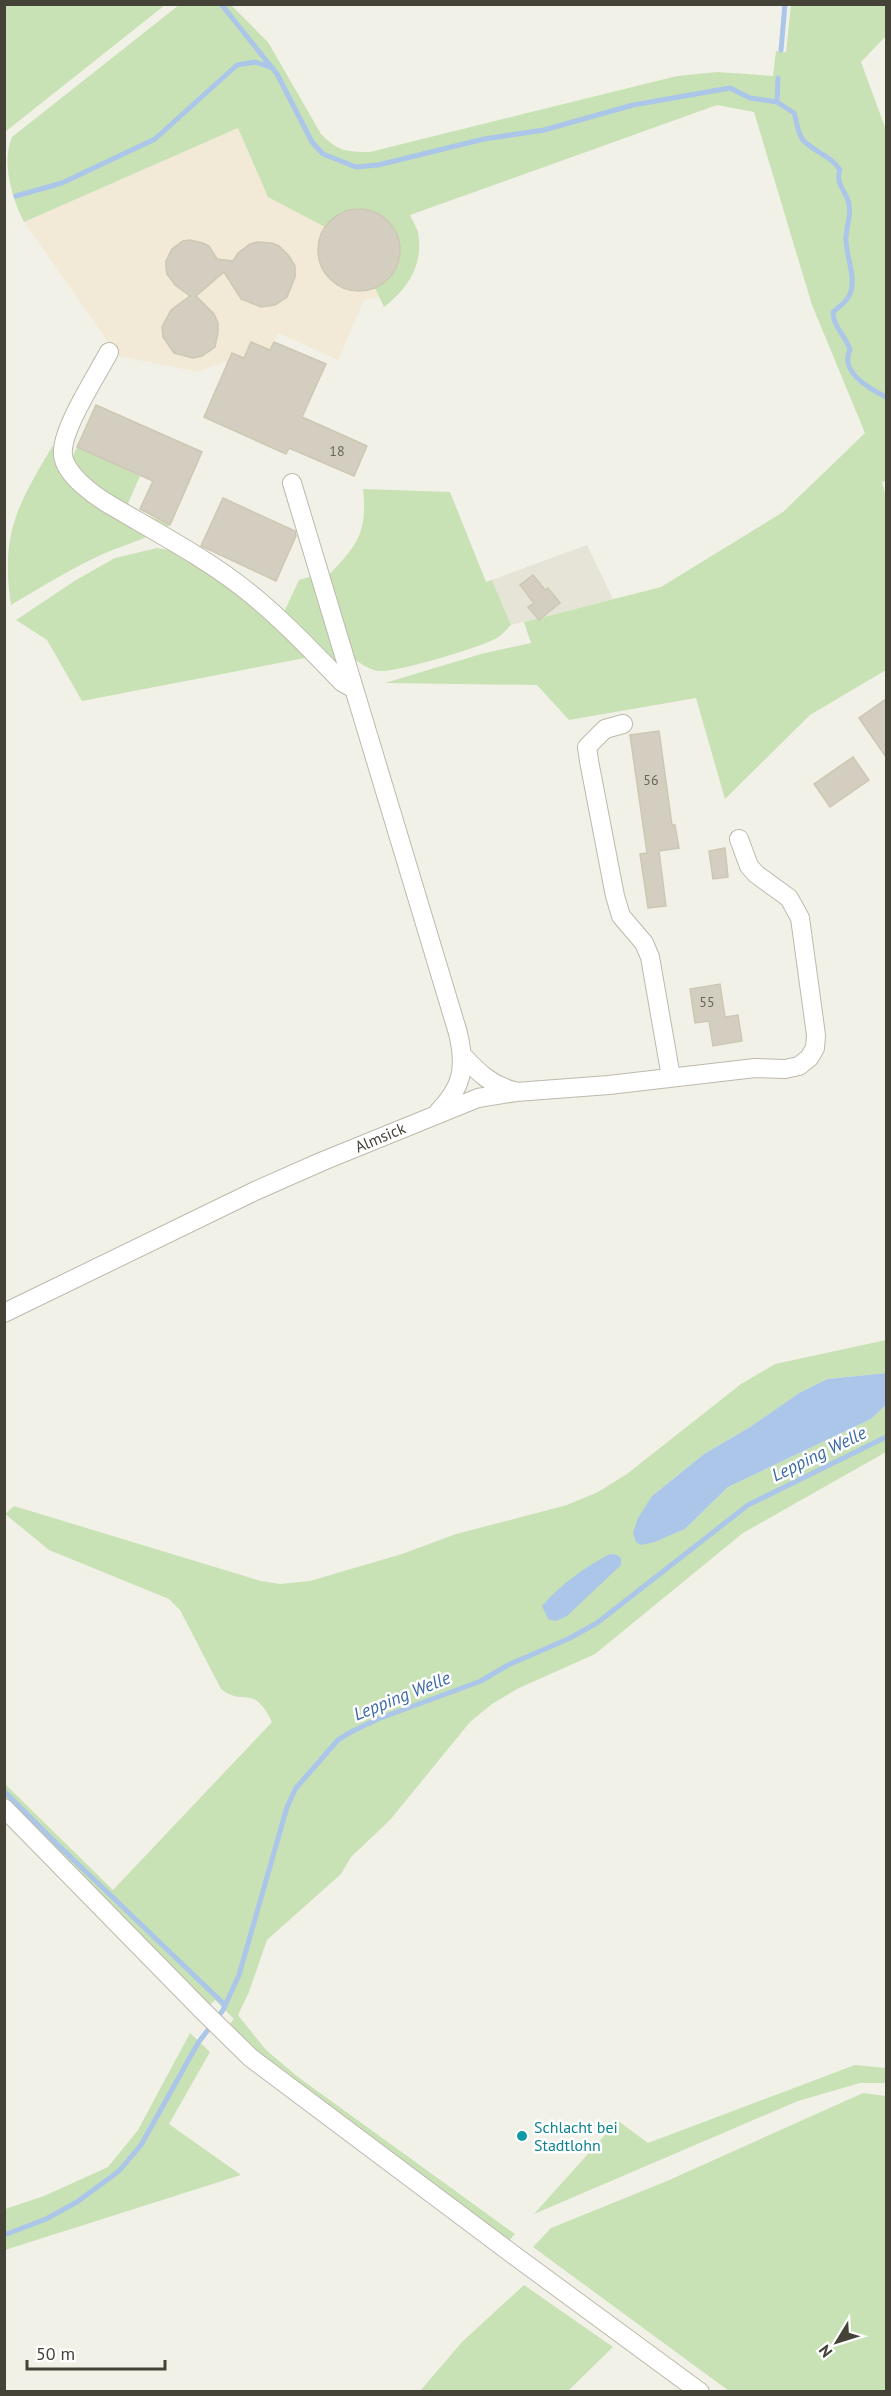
<svg xmlns="http://www.w3.org/2000/svg" width="891" height="2396" font-family="'PT Sans',sans-serif">
	<style>
		.residential { fill: #e6e3d7 }
		.commercial { fill: #f2ead6 }
		.green { fill: #c8e2b5 }
		.water { fill: #abc6e9 }
		.lines { fill: none; stroke-linecap: round; stroke-linejoin: round }
		.stream { stroke: #abc6e9; stroke-width: 5 }
		.building { fill: #d3cebf; stroke: #cdc7b3; stroke-width: 1.5 }
		.minor-casing { stroke: #bdb9ac; stroke-width: 20 }
		.minor { stroke: #fff; stroke-width: 18 }
		.culture-dot { fill: #0f9aa8; stroke: #fff; stroke-width: 2 }
		.labels { text-anchor: middle; stroke-width: 5; stroke-linejoin: round; paint-order: stroke }
		.number-label { font-size: 14px; fill: #68655a }
		.street-label { font-size: 16px; fill: #454238; stroke: #fff }
		.culture-label { font-size: 16px; fill: #0d838f; stroke: #fff; text-anchor: start }
		.water-label { font-size: 18px; font-style: italic; fill: #3c6aa6; stroke: #fff }
	</style>
	<rect width="100%" height="100%" fill="#f2f1e8"/>
	<path class="residential" d="M587 545 613 599 511 625 492 580Z"/>
	<path class="commercial" d="M238 128 268 197 329 222 346 211 356 209 365 210 383 217 391 224 399 241V261L395 270 389 278 376 288 379 297 364 300 338 360 278 333 258 378 224 362 198 372 118 356 24 222Z"/>
	<path class="green" d="M5 4H165V5L5 132Z
		M179 5H231L268 42 321 134C338 151 346 152 370 152L677 76 717 72 773 76 776 51 786 52 791 5H886V36L861 62 886 130V481L882 482 886 497V670L810 715 725 799 696 698 569 720 537 685 385 683 481 654 531 643 524 622 661 587 783 512 865 433 812 305 754 112 717 105 410 215C412 220 416 226 418 232 424 264 408 289 384 307L375 288C438 256 368 172 325 227L268 197 238 128 24 222C12 198 1 163 12 137Z
		M60 440 67 470 77 447 140 476 127 506 170 525C150 537 131 543 110 551 75 566 43 586 11 605 0 534 18 504 52 447Z
		M363 489 450 492 486 582 492 580 511 625C506 630 502 635 497 638 482 647 395 673 379 671 370 670 361 664 354 659L326 578C356 546 368 535 363 489Z
		M157 548 175 551 244 595 310 657 82 701 47 640 16 620 76 580 115 558Z
		M313 576 349 679 282 616 299 580Z
		M886 1340V1373L827 1379 799 1393 750 1427 704 1454 652 1496 655 1542 685 1529 728 1487 871 1419 886 1405V1452L743 1533 595 1654 517 1689 492 1704 470 1722 390 1820 351 1857 341 1874 267 1940 249 1992 238 2015 266 2050 298 2077 515 2234 508 2242 343 2122 227 2027 234 2019 215 2000 207 2008 5 1799 4 1783 113 1890 272 1722C252 1682 245 1708 221 1689L180 1610 169 1599 49 1550 5 1514 14 1506 261 1581 280 1584 310 1581 402 1554 456 1534 567 1505 598 1492 627 1474 741 1384 775 1364Z
		M190 2033 210 2052 169 2124 241 2175 5 2250V2209L44 2196 108 2167 138 2130Z
		M855 2065 886 2068V2083H860L798 2101 534 2214 604 2136 617 2120 648 2143Z
		M863 2093 886 2096V2391H729L533 2247 551 2228 667 2181Z
		M524 2285 613 2347 568 2391H420L462 2342Z"/>
	<path class="water" d="M886 1373V1405L871 1419 728 1487 685 1529 655 1542 641 1545 636 1542 633 1533 638 1518 652 1496 704 1454 750 1427 799 1393 827 1379Z
		M610 1554 617 1555 621 1558V1565L567 1616 556 1621 548 1619 542 1606C561 1584 585 1567 610 1554Z"/>
	<g class="lines">
		<path class="stream" d="M221 4 277 74 312 142 323 154 356 167 378 165 484 139 544 130 633 105 730 88 750 98 777 102 794 113C797 121 797 133 803 140 814 152 832 156 840 170 835 182 844 189 848 200 852 213 847 224 846 237 845 256 858 278 849 296 846 302 838 308 833 312 833 327 846 336 850 350 839 372 870 389 886 397
			M781 50 785 4
			M777 102 778 78
			M16 196 62 183 155 139 237 65 255 62 273 68
			M4 1791 55 1842 225 2005
			M4 2235 46 2219 77 2202 119 2171 141 2145 198 2043 223 2010 239 1975 287 1807 296 1788 338 1740 351 1732 378 1719 481 1681 508 1665 568 1639 597 1623 748 1505 886 1437"/>
	</g>
	<path class="building" d="M318 250a41 41 0 1 1 82 0a41 41 0 1 1-82 0Z
		M190 240 203 243 209 246 217 259 233 261 238 253 250 244 257 242 272 243 279 246 289 256 295 266V277L287 297 275 305 261 307 241 299 224 272 196 296 214 314 218 323V333L215 347 202 356 193 358 174 353 163 337 162 327 171 310 190 296 175 285 167 274 166 268V261L172 249 183 241Z
		M251 342 270 350 274 342 326 364 302 417 367 446 354 476 289 448 286 454 204 417 232 353 244 358Z
		M96 405 202 452 170 525 140 509 153 481 77 447Z
		M223 498 295 531 296 536 276 581 201 546Z
		M533 575 545 590 548 588 560 603 539 620 528 607 534 603 520 585Z
		M886 699V757L859 718Z
		M659 731 672 825H675L679 848 659 851 666 906 648 908 640 854 647 853 630 735Z
		M853 757 869 780 830 807 814 784Z
		M725 848 728 877 713 879 709 851Z
		M720 984 725 1017 738 1015 742 1041 713 1046 709 1021 695 1023 690 989Z"/>
	<g class="lines">
		<defs>
			<path id="minor" d="M109 352C97 375 60 431 63 455 65 475 96 497 112 506 156 532 207 559 247 591 281 618 312 651 342 682L354 689
				M292 483 458 1033C466 1067 463 1087 438 1112
				M623 724 605 729 587 747 589 761 615 896 621 916 644 943 650 957 671 1077
				M463 1056C479 1073 491 1085 514 1091
				M4 1313 255 1191 323 1161 478 1098 516 1092 609 1085 755 1068 785 1069 799 1066 809 1058 815 1048 816 1035 800 918 789 898 756 874 749 866 739 839
				M4 1808 202 2010 251 2058 511 2253 700 2392"/>
		</defs>
		<use href="#minor" class="minor-casing"/>
		<use href="#minor" class="minor"/>
	</g>
	<circle class="culture-dot" cx="522" cy="2136" r="6"/>
	<g class="labels">
		<g class="number-label">
			<text x="337" y="456">18</text>
			<text x="651" y="785">56</text>
			<text x="707" y="1007">55</text>
		</g>
		<g class="street-label">
			<text transform="translate(380 1137) rotate(-23)" y="6">Almsick</text>
		</g>
		<g class="culture-label">
			<text x="534" y="2133">Schlacht bei<tspan x="534" dy="18">Stadtlohn</tspan></text>
		</g>
		<g class="water-label">
			<text transform="translate(819 1454) rotate(-26)" y="6">Lepping Welle</text>
			<text transform="translate(402 1696) rotate(-22)" y="6">Lepping Welle</text>
		</g>
	</g>
	<rect width="891" height="2396" fill="none" stroke="#454238" stroke-width="12"/>
	<g transform="translate(837 2342) rotate(232)" stroke="#ffffff" stroke-width="4.5" paint-order="stroke">
	<path d="M0-4.5L10 22L0 15L-10 22Z" fill="#454238"/>
	<text y="-9" font-size="16" font-weight="bold" text-anchor="middle" fill="#454238">N</text>
	</g>
	<path d="M27 2360v9h138v-9" fill="none" stroke="#454238" stroke-width="3"/>
	<text x="36" y="2360" font-size="18" fill="#454238" stroke="#ffffff" stroke-width="4.5" paint-order="stroke">50 m</text>
</svg>
